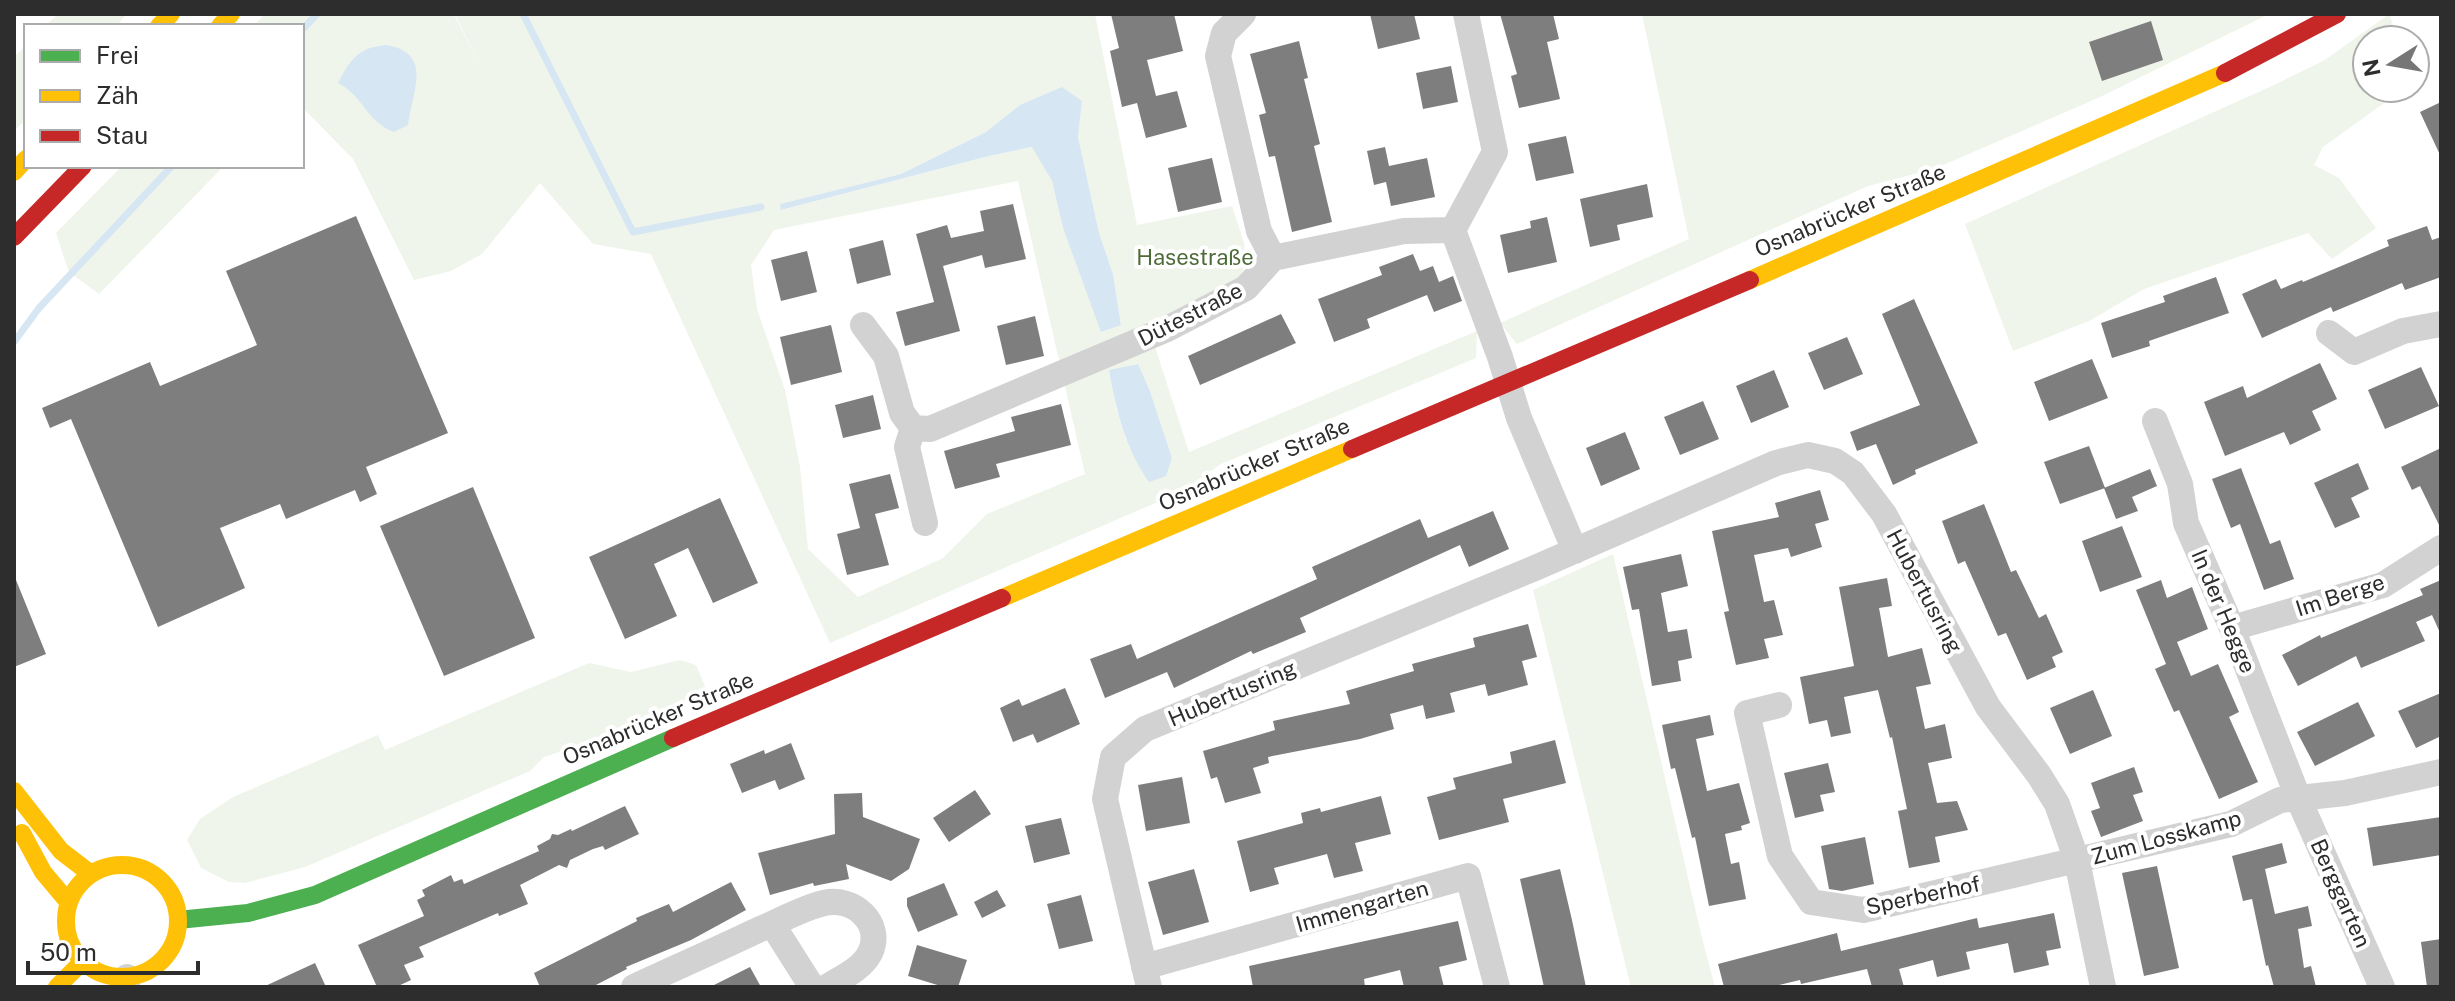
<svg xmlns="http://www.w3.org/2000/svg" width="2455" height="1001" font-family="'Public Sans',sans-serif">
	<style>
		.green { fill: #eff5ea; fill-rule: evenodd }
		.water { fill: #d6e6f2 }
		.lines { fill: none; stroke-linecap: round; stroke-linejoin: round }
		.stream { stroke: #d6e6f2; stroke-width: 7 }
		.building { fill: #7e7e7e }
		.street { stroke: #d2d2d2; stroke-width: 26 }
		.fast { stroke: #4caf50; stroke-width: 18 }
		.slow { stroke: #ffc107; stroke-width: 18 }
		.jam { stroke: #c62828; stroke-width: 18 }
		.labels { text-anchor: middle; stroke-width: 8; stroke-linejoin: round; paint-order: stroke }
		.street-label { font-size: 22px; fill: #2d2d2d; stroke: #fff }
		.park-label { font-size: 22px; fill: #4d6b38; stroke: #fff }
	</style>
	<rect width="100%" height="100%" fill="#fff"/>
	<path class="green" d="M58 14H127L116 26H45Z
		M265 14H454L484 74 455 14H1095L1137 225 1232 206 1244 243 1246 261 1242 273 1236 281 1148 325 1189 452 1477 331 1476 358 1221 464 1181 492 830 643 651 254 593 244 540 183 482 254 451 271 414 280 353 159 302 107V26H253ZM1082 101 1078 137 1099 233 1113 274 1121 324 1102 332 1063 228 1052 181 1033 147 989 156 782 210 780 204 901 174 986 132 1020 105ZM1018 181 1085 474 987 514 943 558 858 597 808 549 800 467 785 390 757 309 751 265 774 230ZM1137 364 1150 391 1172 458 1126 440 1116 408 1109 371Z
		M1642 14H2269L2098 98 1934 169 1868 186 1517 344 1500 323 1689 239Z
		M2389 14 2399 40H2367V88H2405L2323 147 2314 165 2339 178 2376 228 2332 259 2308 233 2144 289 2089 321 2013 351 1965 224 2274 85 2325 60Z
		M26 45V119L14 131V57Z
		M122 166H224L99 294 69 272 56 233Z
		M1613 554 1702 938 1715 987H1631L1533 590Z
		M680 660 696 665 708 693 631 728 544 757 530 771 305 867 245 883 229 882 201 868 187 840 200 819 233 797 378 735 385 750 589 663 631 672Z"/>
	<path class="water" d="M386 45C434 53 412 91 408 125L394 132C365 121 364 96 338 83 351 59 357 48 386 45Z
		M1062 87 1082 101 1078 137 1099 233 1113 274 1121 325 1101 332 1063 228 1052 181 1032 147 989 156 781 210 780 204 901 174 986 132 1020 105Z
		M1138 364 1150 391 1172 458 1166 476 1149 482C1125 447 1116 411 1109 370Z"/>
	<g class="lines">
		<path class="stream" d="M523 14 633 232 761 207
			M302 30 317 14
			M14 342 39 308 172 166"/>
	</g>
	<path class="building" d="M1111 14H1174L1183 51 1147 60 1156 96 1177 91 1187 127 1146 138 1137 103 1122 107 1110 51 1119 48Z
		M1370 14H1414L1420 39 1378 49Z
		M1500 14H1553L1559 39 1547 42 1560 99 1519 108 1511 76 1517 74Z
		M2151 21 2163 60 2102 81 2089 42Z
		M1299 41 1308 78 1304 79 1320 144 1314 146 1332 222 1292 232 1275 156 1269 157 1259 115 1266 113 1250 54Z
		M1451 66 1458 102 1423 109 1416 73Z
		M2441 102V157L2420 112Z
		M1566 136 1574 173 1536 181 1528 144Z
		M1385 147 1389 166 1427 158 1435 197 1391 206 1386 182 1374 185 1367 151Z
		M1212 158 1222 202 1178 212 1168 168Z
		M1647 184 1653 217 1617 225 1620 240 1590 247 1580 199Z
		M1013 204 1026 259 985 268 982 255 943 266 960 331 905 346 896 312 934 302 916 234 947 225 951 238 984 231 980 211Z
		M356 216 448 433 366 467 377 494 360 502 355 490 286 519 280 504 220 528 245 588 158 627 71 419 50 428 42 408 150 362 160 386 257 345 226 271Z
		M1547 217 1557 262 1508 273 1500 235 1531 228 1530 221Z
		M2427 226 2432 240 2441 237V277L2405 290 2402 283 2333 312 2331 307 2262 338 2242 294 2276 279 2281 289 2302 280 2303 282 2389 246 2387 240Z
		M883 240 891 275 857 284 849 249Z
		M807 251 817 292 781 301 771 260Z
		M1413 254 1420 271 1433 266 1439 282 1453 276 1462 301 1434 312 1427 295 1367 319 1370 328 1334 342 1318 299 1382 275 1379 267Z
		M2216 277 2229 313 2149 341 2150 346 2112 358 2101 323 2165 302 2163 296Z
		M1914 299 1978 443 1915 470 1916 474 1893 485 1876 444 1857 451 1850 432 1920 405 1882 314Z
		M1281 314 1296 343 1200 385 1188 356Z
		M1035 316 1044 356 1006 365 997 326Z
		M831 325 842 372 791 385 780 337Z
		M1847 337 1863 374 1824 390 1808 353Z
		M2092 359 2108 398 2049 421 2034 382Z
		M2320 363 2337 399 2312 411 2321 430 2290 445 2284 432 2225 456 2204 402 2243 386 2247 398Z
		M2421 367 2439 406 2385 429 2368 390Z
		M1774 370 1789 407 1751 423 1736 386Z
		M873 395 881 429 843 438 835 405Z
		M1703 401 1719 439 1680 455 1664 417Z
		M1061 404 1071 445 996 464 1000 477 955 489 944 451 1015 431 1011 417Z
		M1625 432 1640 469 1601 486 1586 448Z
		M2089 446 2105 488 2060 504 2044 462Z
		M2441 448V529L2420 486 2412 490 2401 467Z
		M2358 463 2369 489 2351 498 2360 517 2335 528 2314 483Z
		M2241 468 2270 544 2280 540 2294 579 2264 590 2240 524 2231 528 2212 479Z
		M2150 469 2157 486 2132 497 2138 511 2116 519 2104 488Z
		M890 474 899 508 875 514 889 565 847 575 837 534 860 528 849 484Z
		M473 487 535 638 444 676 380 526Z
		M1820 490 1829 520 1815 524 1822 547 1791 557 1788 548 1754 555 1764 602 1774 600 1783 635 1764 639 1769 658 1736 665 1724 612 1729 611 1712 531 1779 517 1775 503Z
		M720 498 758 583 713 603 688 548 654 564 677 616 625 639 589 557Z
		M1984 504 2011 572 2016 570 2039 618 2046 614 2063 652 2052 657 2056 667 2027 680 2006 633 1998 636 1965 561 1958 564 1942 521Z
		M1493 511 1509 549 1469 567 1460 545 1300 618 1306 632 1253 654 1251 651 1174 688 1167 672 1105 698 1090 659 1131 644 1137 659 1317 579 1312 567 1420 519 1428 538Z
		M2122 526 2142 577 2100 592 2082 541Z
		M1681 554 1688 586 1661 593 1668 632 1687 629 1692 658 1678 661 1681 681 1652 686 1639 609 1632 610 1623 567Z
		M14 575 46 654 14 667Z
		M1887 578 1892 606 1879 608 1888 657 1922 648 1931 684 1916 687 1925 729 1945 724 1952 758 1928 763 1937 803 1957 801 1968 830 1935 837 1940 862 1909 868 1898 811 1907 809 1892 737 1890 738 1878 690 1844 697 1851 733 1831 737 1827 720 1809 724 1800 677 1854 666 1839 587Z
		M2161 580 2167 598 2192 587 2208 629 2177 642 2191 676 2218 664 2239 712 2229 717 2258 782 2219 799 2179 710 2174 712 2155 669 2166 664 2136 590Z
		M2441 580V635L2432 615 2416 622 2425 641 2361 668 2356 656 2298 686 2282 655 2320 635 2321 638 2423 595 2420 589Z
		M1528 624 1537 657 1522 661 1528 685 1488 696 1485 684 1450 693 1455 712 1426 719 1423 705 1390 714 1394 729 1360 739 1268 757 1269 763 1253 768 1261 793 1225 803 1217 777 1211 779 1203 751 1275 730 1273 721 1350 704 1346 691 1414 671 1412 664 1475 647 1473 638Z
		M1065 688 1080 724 1037 743 1033 734 1013 742 1000 708 1019 699 1022 706Z
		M2093 690 2112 736 2070 754 2050 708Z
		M2441 693V736L2416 748 2398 711Z
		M2358 702 2375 736 2315 766 2297 732Z
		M1710 715 1714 735 1696 739 1707 791 1739 783 1750 823 1741 826 1742 830 1725 834 1731 864 1739 862 1746 899 1709 906 1695 837 1692 838 1675 768 1671 769 1662 725Z
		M1555 740 1566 783 1503 799 1509 822 1439 840 1427 797 1456 789 1453 778 1512 763 1510 752Z
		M791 743 805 779 779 790 775 780 742 793 730 764 764 750 765 754Z
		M1828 763 1835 792 1820 795 1824 811 1795 818 1784 773Z
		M2134 767 2143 792 2133 795 2143 821 2101 837 2091 811 2100 808 2091 783Z
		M1182 777 1190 823 1146 831 1138 785Z
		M975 790 991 814 949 842 933 818Z
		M862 793 863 817 920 839 909 869 891 881 846 864 849 879 814 886 813 883 770 895 758 853 835 834 834 794Z
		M1381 796 1391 834 1355 843 1363 871 1334 878 1327 854 1274 868 1279 884 1250 892 1237 841 1303 823 1301 813 1320 808 1321 812Z
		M625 806 639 834 605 850 603 846 593 849 570 860 567 868 559 865 520 885 528 904 499 916 498 913 419 947 424 957 404 965 411 980 396 987H377L358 945 424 916 417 900 425 896 422 890 451 875 454 882 462 879 464 884 539 851 537 846 550 839 552 834 558 835 571 829 572 831Z
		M2441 817V855L2373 866 2367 828Z
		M1061 818 1070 854 1034 863 1025 826Z
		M1865 837 1874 884 1842 891 1829 889 1821 846Z
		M2282 843 2287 863 2265 869 2275 914 2308 906 2312 926 2298 929 2304 968 2311 966 2316 987H2274L2268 965 2266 966 2252 899 2243 901 2232 856Z
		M2157 866 2179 968 2144 976 2122 873Z
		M1194 869 1209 922 1163 935 1148 882Z
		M1560 869 1572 920 1586 987H1544L1520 879Z
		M731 882 746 910 691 940 626 967 627 969 592 987H540L534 973 637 921 636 918 669 904 673 912Z
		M944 883 958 915 918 932 907 906V898Z
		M997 890 1006 906 982 918 974 902Z
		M1081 895 1093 941 1059 949 1047 904Z
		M2054 913 2061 948 2046 951 2049 965 2014 973 2008 943 1966 952 1970 969 1937 977 1933 960 1899 969 1904 987H1872L1867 969 1801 984 1800 980 1770 987H1724L1718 964 1837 933 1841 951 1977 918 1979 928Z
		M1458 921 1467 960 1439 967 1444 987H1404L1400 970 1364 979 1365 987H1253L1249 966Z
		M2441 939V987H2427L2421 942Z
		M917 945 967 960 958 987H944L908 976Z
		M315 963 326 987H263Z
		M750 967 761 987H710Z"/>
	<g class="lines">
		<path class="street" d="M1243 14 1224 33 1218 56 1259 231 1273 258
			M1453 230 1495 152 1466 14
			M863 325 886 356 902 413 913 428 930 429 1167 329 1246 288 1273 258 1404 231 1453 230 1500 357 1519 418 1575 551
			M2329 333 2354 352 2403 331 2441 324
			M2155 421 2180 484 2186 523 2232 628 2299 800 2382 987
			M913 428 907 447 925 523
			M2232 628 2383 585 2441 548
			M1779 705 1747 713 1780 856 1811 902 1863 910 2231 824 2280 800 2345 793 2441 772
			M772 924 812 987
			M1144 967 1468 876 1497 987
			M127 977V987
			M634 987C675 968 716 950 756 931 778 922 802 908 824 903 853 896 884 923 870 953 862 969 841 978 827 987
			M1149 987 1105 799 1113 757 1145 729 1535 568 1776 463 1808 455 1835 461 1853 473 1884 514 1988 707 2039 775 2057 804 2077 861 2103 987"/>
		<path class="fast" d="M178 920 248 913 315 895 673 738"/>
		<path class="slow" d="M159 26 171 14
			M220 26 231 14
			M14 172 26 159
			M1750 280 2225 73
			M1002 598 1352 449
			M14 791 61 851 91 874
			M22 833 43 872 69 903
			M66 921a56 56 0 1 1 112 0a56 56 0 1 1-112 0Z
			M57 987 83 961"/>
		<path class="jam" d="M2225 73 2337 14
			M14 237 83 166
			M1352 449 1750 280
			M673 738 1002 598"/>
	</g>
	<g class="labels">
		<g class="street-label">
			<text transform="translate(1850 210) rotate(-23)" y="8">Osnabrücker Straße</text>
			<text transform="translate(1190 314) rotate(-27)" y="8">Dütestraße</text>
			<text transform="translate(1254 464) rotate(-23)" y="8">Osnabrücker Straße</text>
			<text transform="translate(1925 591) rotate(62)" y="8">Hubertusring</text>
			<text transform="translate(2340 595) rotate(-18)" y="8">Im Berge</text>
			<text transform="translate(2224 611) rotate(67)" y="8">In der Hegge</text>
			<text transform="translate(1232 693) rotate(-23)" y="8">Hubertusring</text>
			<text transform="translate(658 718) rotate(-23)" y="8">Osnabrücker Straße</text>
			<text transform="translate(2166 837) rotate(-15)" y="8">Zum Losskamp</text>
			<text transform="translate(2341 893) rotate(66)" y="8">Berggarten</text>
			<text transform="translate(1923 895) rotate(-12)" y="8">Sperberhof</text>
			<text transform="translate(1362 906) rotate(-16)" y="8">Immengarten</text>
		</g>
		<g class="park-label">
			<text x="1195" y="265">Hasestraße</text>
		</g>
	</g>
	<rect width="2455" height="1001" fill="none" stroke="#2d2d2d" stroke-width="32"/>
	<rect x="24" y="24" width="280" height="144" fill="#ffffff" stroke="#ababab" stroke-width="2"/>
	<rect x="40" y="50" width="40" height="12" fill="#4caf50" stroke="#ababab" stroke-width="2"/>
	<text x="96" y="64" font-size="24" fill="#2d2d2d">Frei</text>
	<rect x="40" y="90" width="40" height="12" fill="#ffc107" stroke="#ababab" stroke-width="2"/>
	<text x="96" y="104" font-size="24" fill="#2d2d2d">Zäh</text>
	<rect x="40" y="130" width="40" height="12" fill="#c62828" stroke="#ababab" stroke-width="2"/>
	<text x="96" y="144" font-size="24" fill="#2d2d2d">Stau</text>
	<g transform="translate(2391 64) rotate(259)"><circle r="38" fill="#ffffff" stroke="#ababab" stroke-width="2"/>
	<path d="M0-6L14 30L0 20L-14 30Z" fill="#767676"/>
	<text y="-12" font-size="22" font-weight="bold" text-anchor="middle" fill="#2d2d2d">N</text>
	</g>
	<path d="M28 961v12h170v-12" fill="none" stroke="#2d2d2d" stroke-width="4"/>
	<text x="40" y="961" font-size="24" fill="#2d2d2d" stroke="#ffffff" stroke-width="6" paint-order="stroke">50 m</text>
</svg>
